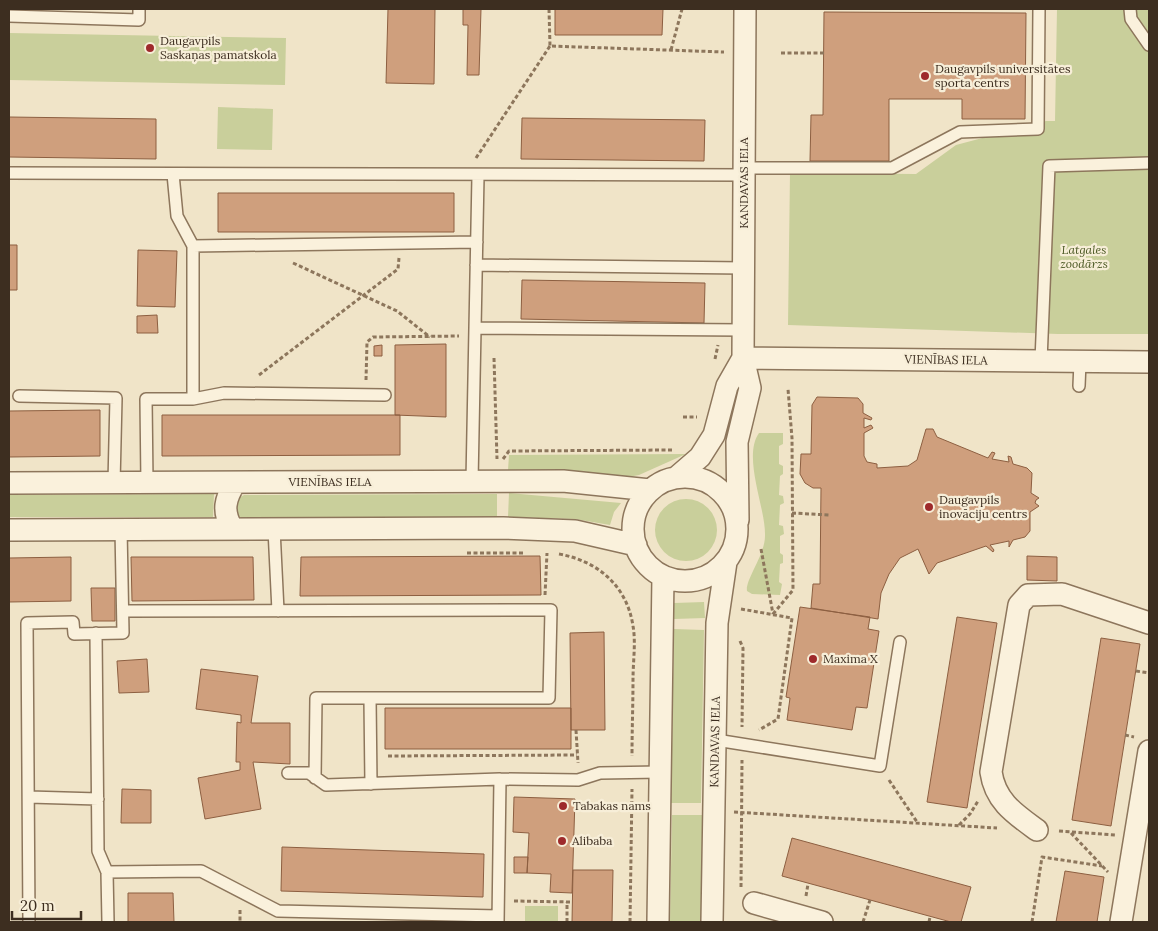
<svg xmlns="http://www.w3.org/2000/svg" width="1158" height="931" font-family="Lora,serif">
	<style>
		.green { fill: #c9cf9b }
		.building { fill: #cf9f7d; stroke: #8d5f41 }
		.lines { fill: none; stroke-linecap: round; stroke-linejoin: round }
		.service-casing { stroke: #8d765c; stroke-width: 14 }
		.minor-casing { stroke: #8d765c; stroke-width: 24 }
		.path { stroke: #8d765c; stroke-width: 3; stroke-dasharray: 4 2.5; stroke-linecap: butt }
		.service { stroke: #faf1dc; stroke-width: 11 }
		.minor { stroke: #faf1dc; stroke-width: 21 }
		.poi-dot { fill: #9e2a2b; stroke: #f7eed8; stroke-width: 2 }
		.labels { text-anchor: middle; stroke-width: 4.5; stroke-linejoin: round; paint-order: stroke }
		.poi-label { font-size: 12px; fill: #3d2e20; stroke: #f7eed8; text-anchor: start }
		.street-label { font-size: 12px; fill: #3d2e20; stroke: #f7eed8 }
		.park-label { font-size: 12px; font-style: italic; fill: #4d5a26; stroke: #f7eed8 }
	</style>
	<rect width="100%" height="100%" fill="#f0e4c8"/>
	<path class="green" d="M1057 9H1149V334H1058L788 325 790 173 916 174 956 145 1046 121H1055Z
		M9 33 286 38 285 85 9 80Z
		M218 107 273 109 272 150 217 149Z
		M759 433H783V444L779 446V464L783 466V474L780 476 779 495 783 496 784 503 780 505 779 525 783 526 784 534 780 536V553L783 555V563L780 564 779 582 782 584 780 595 752 594 747 591C745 580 765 555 765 536 766 508 742 457 759 433Z
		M686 454 639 475 623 478 564 471 508 470 509 455Z
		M509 493 621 503 614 512 610 525 575 519 508 517Z
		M214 494 213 517H9V495Z
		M497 494V518H242L234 513 235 500 244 495Z
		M655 530a31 31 0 1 1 62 0a31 31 0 1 1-62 0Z
		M704 602 705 618 674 619V603Z
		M674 629 704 630 701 803H671Z
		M672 815H703L701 922H670Z
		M525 906H558V922H525Z"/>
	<path class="building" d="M388 9H435L434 84 386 83Z
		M463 9H481L479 75H467L468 25H463Z
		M555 9H663L662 35H555Z
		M824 12 1026 13 1025 119H962V99H889V161H810L811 115H823Z
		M9 117 156 119V159L9 157Z
		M522 118 705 120 704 161 521 159Z
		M218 193H454V232H218Z
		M9 245H17V290H9Z
		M138 250 177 251 175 307 137 306Z
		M522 280 705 283 704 323 521 319Z
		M157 315 158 333H137V316Z
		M446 344V417L395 415V345Z
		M382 345V356H374V346Z
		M817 397 858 398 863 404V413L872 418 871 420 864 418V428L871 425 873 428 864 433V456L867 462 877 464V468L908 466 917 460 926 429H933L937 437 988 458 992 452 995 453 992 459 1009 462 1008 456 1011 457 1013 464 1027 468 1032 473 1031 493 1039 498 1036 500 1035 503 1039 506 1030 512V531L1025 537 1013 540 1009 547V541L990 545 994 550 993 552 986 546 937 563 929 574 918 549 900 558 889 574 881 593 878 619 811 608 813 584H820L821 488H813L805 483 800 474 801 454H811L812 405Z
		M100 410V456L9 457V411Z
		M162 415H400V455L162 456Z
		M540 556 541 595 300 596 301 557Z
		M1027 556 1057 557V581L1027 580Z
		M71 557V601L9 602V558Z
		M131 557H253L254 600 132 601Z
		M91 588H115V621H92Z
		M800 607 870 617 868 629 879 631 867 708 856 707 852 730 787 720 790 698 786 697Z
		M957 617 997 623 967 808 927 802Z
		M604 632 605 730H571L570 633Z
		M1101 638 1140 644 1111 826 1072 820Z
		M147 659 149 692 119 693 117 661Z
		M201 669 258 676 251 723H290V764L253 762 261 809 205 819 198 778 240 770V762H236L237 722 241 723V715L196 709Z
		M385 708H571V749H385Z
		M122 789 151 790V823H121Z
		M514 797 575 799 572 893 550 892 551 874 527 873 529 833 513 832Z
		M792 838 971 887 961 922H951L782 876Z
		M282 847 484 854 483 897 281 891Z
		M514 857H528L527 873H514Z
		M573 870H613L612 922H572Z
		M1065 871 1104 877 1097 922H1056Z
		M128 893H173L174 922H128Z"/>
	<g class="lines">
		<defs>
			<path id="service" d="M1130 9 1131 19 1149 45
				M9 16 139 20V9
				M745 168H892L960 132 1038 129 1039 9
				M9 173 745 175
				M173 174 177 216 193 246 477 242
				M193 246V399
				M476 265 744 268
				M475 328 743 330
				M1041 361 1049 166 1149 163
				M1079 386 1080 362
				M19 396 116 398 114 483
				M472 481 478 176
				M147 483 146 399H193L224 393 385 395
				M274 529 278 611
				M123 611 551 610 549 698H316L315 778
				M96 633 98 851 107 872 108 922
				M370 699 371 784
				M716 740 880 766 900 642
				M288 773H309L326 785 500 779 578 780 600 773 660 772
				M29 797 98 799
				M107 872 201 871 278 911 498 916
				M29 922 27 623 73 622 74 634 123 633 121 529
				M498 922 500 779"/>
			<path id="minor" d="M743 358 1149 362
				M678 476 700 457 714 435 727 386 743 358
				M633 529a52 52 0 1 1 104 0a52 52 0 1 1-104 0Z
				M9 483 563 481 650 490
				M738 520 737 442 750 388 743 358 745 9
				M232 528C222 511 225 499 235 483
				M9 530 503 528 575 531 636 545
				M1037 830C1015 814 995 801 991 772L1019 605 1028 595 1062 594 1149 623
				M754 903 822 922
				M658 922 663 576
				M712 922 717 623 726 562
				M1121 922 1149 751"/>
		</defs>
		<use href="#service" class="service-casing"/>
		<use href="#minor" class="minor-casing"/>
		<path class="path" d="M549 9 550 46 724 52
			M671 50 682 9
			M781 53H824
			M476 158 550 46
			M293 263 397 311 430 337
			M494 358 497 459
			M715 359 718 345
			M259 375 398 269 399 258
			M366 380 367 342 373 337 459 336
			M683 417H697
			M503 459 509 451 672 450
			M792 513 829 515
			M761 549 773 614
			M467 553H523
			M559 554C598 561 627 586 633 626 636 642 633 662 633 679 633 705 632 730 632 756
			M545 595 547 553
			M741 609 792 618 778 719 759 730
			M773 614 793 590 792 438 788 389
			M740 641 743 648 742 727
			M1136 671 1149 673
			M576 730 578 763
			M1125 735 1134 737
			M388 756 577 755
			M889 780 917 822
			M575 805 638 807
			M734 812 997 828
			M959 825 970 814 978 801
			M1059 831 1115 835
			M1071 833 1108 872
			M741 887 742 760
			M806 896 808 884
			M514 901 572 902
			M240 910V922
			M567 922V902
			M630 922 632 789
			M863 922 870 900
			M929 922 930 917
			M1032 922 1042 857 1102 866"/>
		<use href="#service" class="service"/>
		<use href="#minor" class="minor"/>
	</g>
	<g class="poi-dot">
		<circle cx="150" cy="48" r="5"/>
		<circle cx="925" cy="76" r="5"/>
		<circle cx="929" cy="507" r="5"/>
		<circle cx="813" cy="659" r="5"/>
		<circle cx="563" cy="806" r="5"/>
		<circle cx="562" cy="841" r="5"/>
	</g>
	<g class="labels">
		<g class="poi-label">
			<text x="160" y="45">Daugavpils<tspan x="160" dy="14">Saskaņas pamatskola</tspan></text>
			<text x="935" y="73">Daugavpils universitātes<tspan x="935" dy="14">sporta centrs</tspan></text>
			<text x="939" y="504">Daugavpils<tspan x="939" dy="14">inovāciju centrs</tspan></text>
			<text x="823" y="663">Maxima X</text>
			<text x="573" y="810">Tabakas nams</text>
			<text x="572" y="845">Alibaba</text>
		</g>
		<g class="street-label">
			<text transform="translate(744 183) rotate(-90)" y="4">KANDAVAS IELA</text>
			<text transform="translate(946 360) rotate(1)" y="4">VIENĪBAS IELA</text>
			<text x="330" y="486">VIENĪBAS IELA</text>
			<text transform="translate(715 742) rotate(-89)" y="4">KANDAVAS IELA</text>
		</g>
		<g class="park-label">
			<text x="1084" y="254">Latgales<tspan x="1084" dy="14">zoodārzs</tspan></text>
		</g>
	</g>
	<rect width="1158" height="931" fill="none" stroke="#3d2e20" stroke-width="20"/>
	<path d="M12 911v8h69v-8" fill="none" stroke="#3d2e20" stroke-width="2.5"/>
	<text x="20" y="911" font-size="15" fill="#3d2e20" stroke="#f7eed8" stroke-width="4" paint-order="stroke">20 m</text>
</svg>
